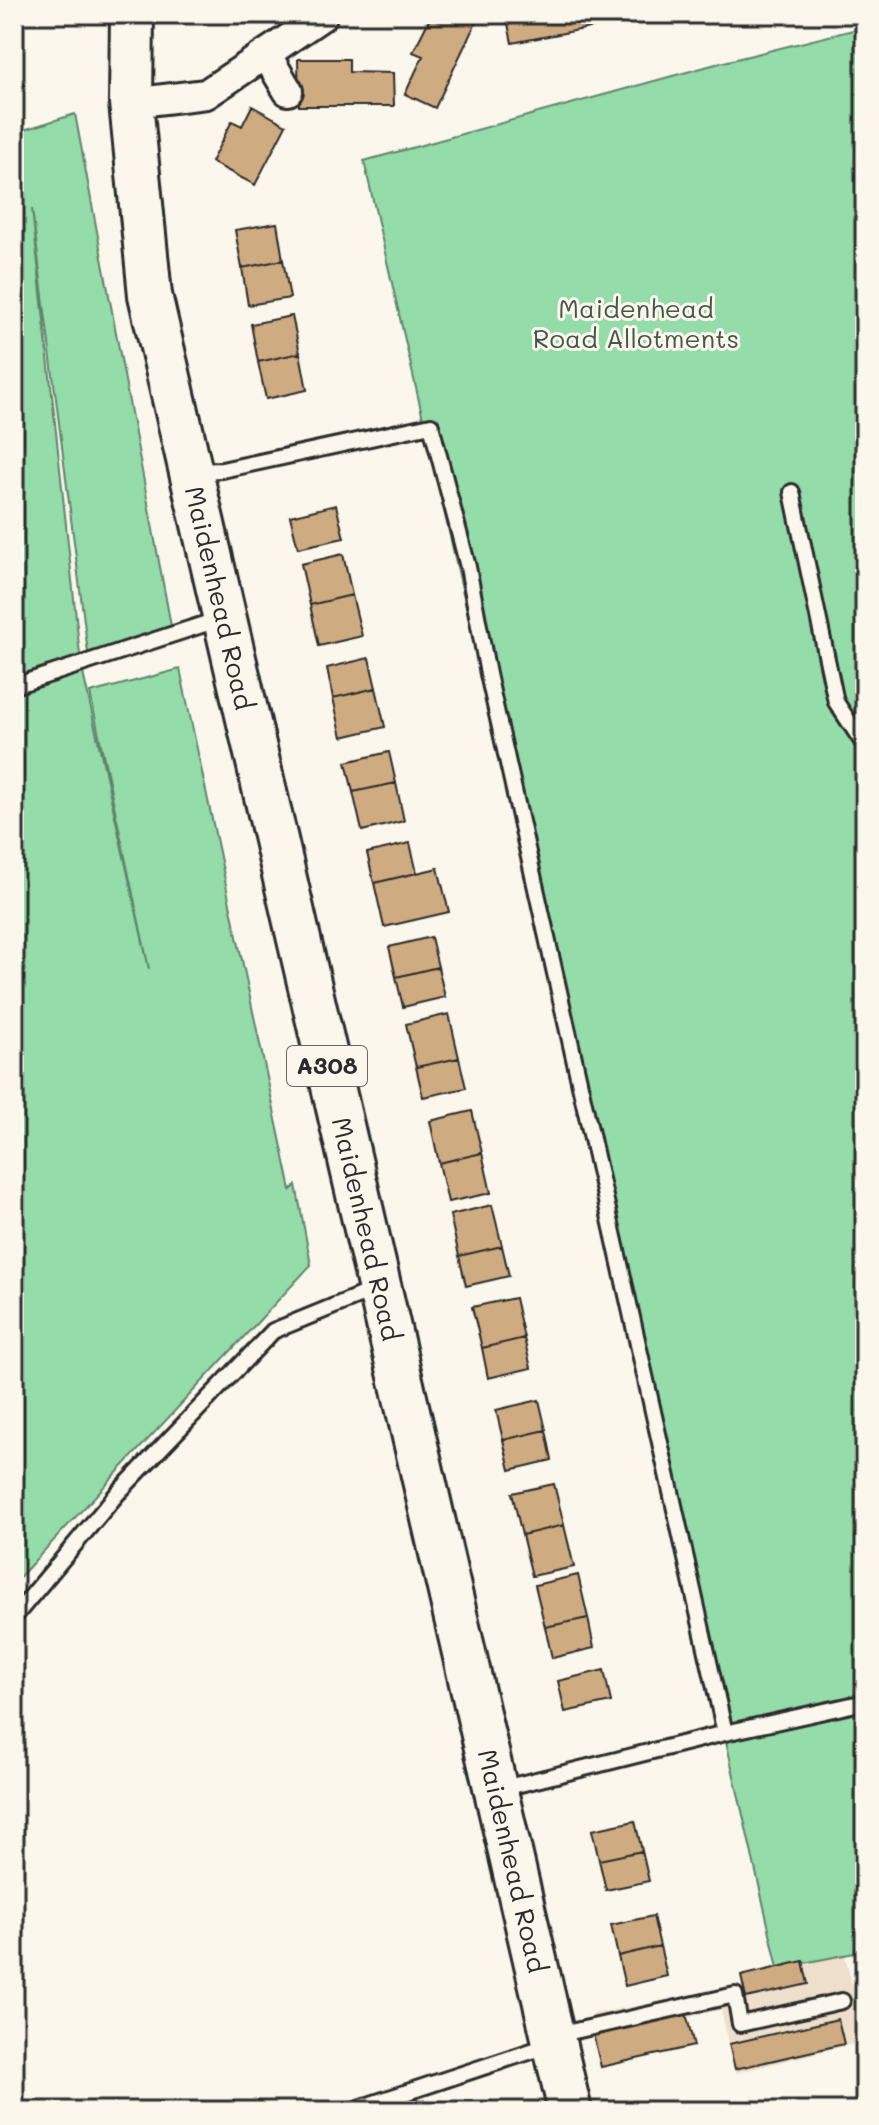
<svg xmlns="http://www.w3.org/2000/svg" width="879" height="2125" font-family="Mali,sans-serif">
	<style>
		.built { fill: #eee0cc }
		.green { fill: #94dcaa; stroke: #60846a; stroke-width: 2 }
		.building { fill: #cfab81; stroke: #2b2b2b; stroke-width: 2 }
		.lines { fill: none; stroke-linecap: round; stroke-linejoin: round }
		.lane-casing { stroke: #2b2b2b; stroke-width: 20 }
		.street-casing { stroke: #2b2b2b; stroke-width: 34 }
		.primary-casing { stroke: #2b2b2b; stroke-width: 48 }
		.lane { stroke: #fbf7ec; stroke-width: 14 }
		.street { stroke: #fbf7ec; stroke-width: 28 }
		.primary { stroke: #fbf7ec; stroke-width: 42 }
		.labels { text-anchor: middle; stroke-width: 6; stroke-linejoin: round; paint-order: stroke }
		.shield { fill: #fbf7ec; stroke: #696865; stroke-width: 2 }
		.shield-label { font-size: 24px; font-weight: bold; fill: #2b2b2b }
		.park-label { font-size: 26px; fill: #45574b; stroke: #fbf7ec }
		.street-label { font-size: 26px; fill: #2b2b2b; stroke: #fbf7ec }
	</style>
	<rect width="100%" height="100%" fill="#fbf7ec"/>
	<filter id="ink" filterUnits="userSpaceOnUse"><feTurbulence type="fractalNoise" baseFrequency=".0125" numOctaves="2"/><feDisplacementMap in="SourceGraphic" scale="16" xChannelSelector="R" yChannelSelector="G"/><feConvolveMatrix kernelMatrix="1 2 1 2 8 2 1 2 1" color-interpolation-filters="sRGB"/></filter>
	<g filter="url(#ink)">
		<path class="built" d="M845 1955 865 2041 736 2073 721 2010 599 2036 592 2014 778 1980V1968Z"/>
		<path class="green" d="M865 27V1951L778 1968 364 161 716 64Z
			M75 114 172 631 89 661 32 209 81 664 149 969 90 693 180 669 291 1190 296 1185 311 1265 14 1583V133Z"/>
		<path class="building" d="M432 14 479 16 435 108 405 94 423 56 413 52Z
			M603 14 605 25 512 43 507 19 528 14Z
			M298 59H349V72L393 73 394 106H299Z
			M252 106 286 125 255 185 211 162 232 121 242 126Z
			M277 223 283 260 242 268 235 230Z
			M283 260 290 298 248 305 242 268Z
			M292 316 300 353 258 362 251 324Z
			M300 353 307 390 266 399 258 362Z
			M336 505 344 538 298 548 290 516Z
			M343 554 352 595 310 605 301 564Z
			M352 595 362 636 319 646 310 605Z
			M369 658 376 688 333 698 327 668Z
			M376 688 385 727 342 737 333 698Z
			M389 752 396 783 353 792 346 762Z
			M396 783 404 821 362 831 353 792Z
			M410 843 417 873 374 883 367 853Z
			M438 868 449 912 384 927 374 883Z
			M431 937 438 967 396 977 389 947Z
			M438 967 445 997 403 1007 396 977Z
			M449 1014 459 1058 416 1067 406 1024Z
			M459 1058 466 1088 423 1097 416 1067Z
			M472 1111 482 1153 439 1163 430 1121Z
			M482 1153 491 1193 448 1202 439 1163Z
			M492 1205 502 1246 459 1256 450 1215Z
			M502 1246 509 1276 466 1286 459 1256Z
			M515 1298 524 1338 482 1348 472 1307Z
			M524 1338 531 1368 488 1378 482 1348Z
			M539 1400 546 1430 503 1440 496 1410Z
			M546 1430 552 1460 510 1470 503 1440Z
			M554 1484 564 1525 522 1535 512 1493Z
			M564 1525 574 1567 532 1576 522 1535Z
			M578 1575 588 1618 545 1627 535 1585Z
			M588 1618 594 1648 552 1658 545 1627Z
			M604 1670 611 1702 565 1712 558 1681Z
			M635 1821 642 1851 599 1860 592 1830Z
			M642 1851 649 1881 606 1890 599 1860Z
			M653 1916 660 1946 618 1956 611 1925Z
			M660 1946 667 1976 625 1986 618 1956Z
			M803 1961 808 1984 746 1998 741 1976Z
			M686 2013 694 2046 601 2067 593 2034Z
			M838 2019 844 2044 735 2069 729 2044Z"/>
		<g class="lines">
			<defs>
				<path id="lane" d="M194 471 222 470 431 425 468 567 488 674 725 1733 500 1789
					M792 492 836 702 865 746
					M14 686 223 618
					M14 1617 117 1494 273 1331 376 1289
					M725 1733 865 1702
					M557 2035 735 1995 740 2024 842 2001
					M350 2111 550 2045"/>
				<path id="street" d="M288 91 266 54 322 16
					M131 103 206 94 266 54"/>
				<path id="primary" d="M132 14 131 103 150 295 570 2111"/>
			</defs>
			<use href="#lane" class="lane-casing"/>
			<use href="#street" class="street-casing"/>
			<use href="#primary" class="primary-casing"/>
			<use href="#lane" class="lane"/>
			<use href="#street" class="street"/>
			<use href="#primary" class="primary"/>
		</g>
	</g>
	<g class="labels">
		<rect class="shield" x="287" y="1046" width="80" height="40" rx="6"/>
		<g class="shield-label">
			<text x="327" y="1074">A308</text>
		</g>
		<g class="park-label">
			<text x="636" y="318">Maidenhead<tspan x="636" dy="30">Road Allotments</tspan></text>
		</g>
		<g class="street-label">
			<text transform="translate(219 598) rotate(77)" y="9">Maidenhead Road</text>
			<text transform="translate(366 1229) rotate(77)" y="9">Maidenhead Road</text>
			<text transform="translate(512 1861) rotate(77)" y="9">Maidenhead Road</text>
		</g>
	</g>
	<rect width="879" height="2125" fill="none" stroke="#fbf7ec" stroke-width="48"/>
	<rect x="24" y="24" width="831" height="2077" fill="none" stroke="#2b2b2b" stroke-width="3" filter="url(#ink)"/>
</svg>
